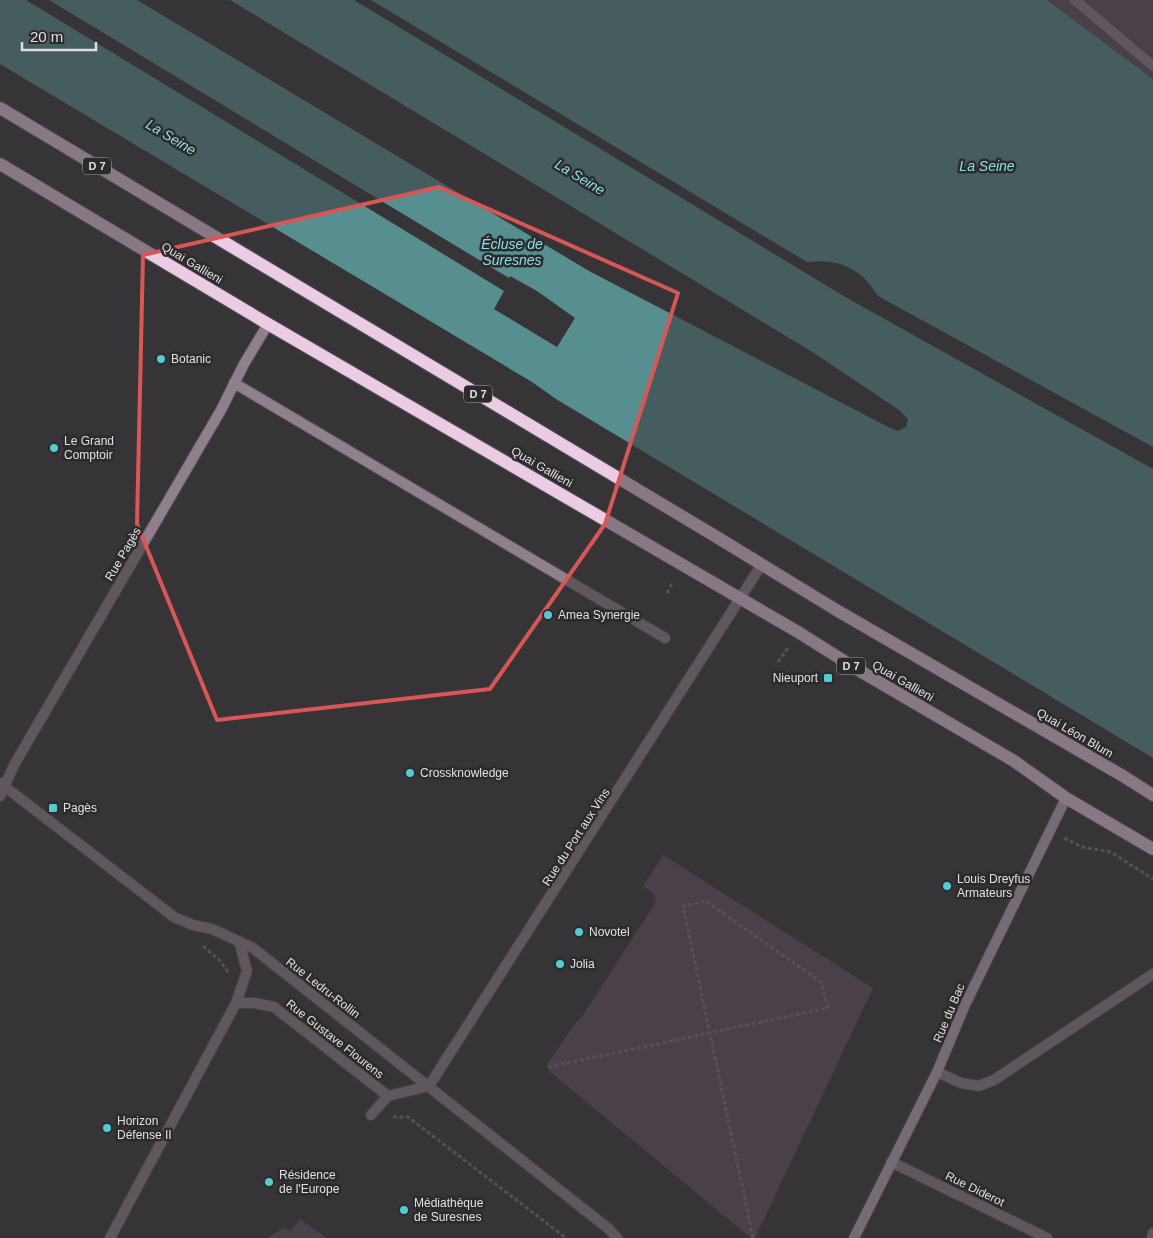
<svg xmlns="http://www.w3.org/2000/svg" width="1153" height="1238" font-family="Arial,sans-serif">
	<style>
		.green { fill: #654c60 }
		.water { fill: #578e90 }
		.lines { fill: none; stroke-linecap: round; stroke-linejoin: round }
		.lane-casing { stroke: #565356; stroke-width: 12 }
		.street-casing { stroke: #565356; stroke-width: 12 }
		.secondary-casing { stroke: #565356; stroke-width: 12 }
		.primary-casing { stroke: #565356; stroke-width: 14 }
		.path { stroke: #777477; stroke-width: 3; stroke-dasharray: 4 2.5; stroke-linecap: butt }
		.lane { stroke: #90808d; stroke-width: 10 }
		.street { stroke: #90808d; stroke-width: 10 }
		.secondary { stroke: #c4abbe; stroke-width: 10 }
		.primary { stroke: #eccbe4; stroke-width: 12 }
		.marked { fill: none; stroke: #d95656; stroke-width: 4; stroke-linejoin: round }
		.poi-dot { fill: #51ccd2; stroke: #2d2a2c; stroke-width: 2 }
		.labels { text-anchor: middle; stroke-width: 5; stroke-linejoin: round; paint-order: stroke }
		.shield { fill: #2d2a2c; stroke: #aca9ab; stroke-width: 1 }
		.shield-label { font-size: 11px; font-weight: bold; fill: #e2dfe1 }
		.street-label { font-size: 12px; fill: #e2dfe1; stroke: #2d2a2c }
		.poi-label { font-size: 12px; fill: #e2dfe1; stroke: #2d2a2c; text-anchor: start }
		.water-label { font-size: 14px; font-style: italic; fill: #86e1e6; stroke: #2d2a2c }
	</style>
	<rect width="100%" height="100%" fill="#373437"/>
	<path class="green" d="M1047 0H1153V79Z
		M663 855 873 988 755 1238H751L549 1071 547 1064 574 1025 583 1015 656 902 653 893 643 886Z
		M300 1219 326 1238H267L283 1228 291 1231Z"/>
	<path class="water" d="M0 0H26L504 291 494 309 557 347 575 318 537 291 510 276 509 278 49 0H137L589 271 890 428 898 431 906 427 908 419 899 410 814 353 230 0H354L847 298 1153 469V758L556 399 532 382 0 64Z
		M371 0H1047L1153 79V447L878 296C861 268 839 258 807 262Z"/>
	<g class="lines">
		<defs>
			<path id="lane" d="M1075 0 1153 66
				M234 383 665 638
				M371 1115 388 1096 429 1086"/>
			<path id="street" d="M0 783 174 917 193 925 212 929 253 948 609 1229 617 1238
				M0 796 14 765 221 410 244 364 268 324
				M236 1003H255L274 1007 388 1096
				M937 1072 961 1083 979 1086 994 1080 1153 974
				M429 1086C541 913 652 739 762 564
				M891 1162 1047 1238
				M110 1238 236 1003 247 971 239 941
				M1152 1238 1153 1233"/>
			<path id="secondary" d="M854 1238 937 1072 965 1005 1066 798"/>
			<path id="primary" d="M0 108 715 536 838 611 1123 776 1153 795
				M0 164 268 324 798 632 860 671 1014 761 1066 798 1153 849"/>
		</defs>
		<use href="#lane" class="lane-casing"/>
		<use href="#street" class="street-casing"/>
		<use href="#secondary" class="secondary-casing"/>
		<use href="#primary" class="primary-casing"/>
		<path class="path" d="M667 593 673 581
			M778 662 789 646
			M1064 838 1082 847 1111 852 1153 879
			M203 946 220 961 228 972
			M548 1067 828 1008 821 982 706 901 683 906 753 1238
			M393 1117H408L566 1238"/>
		<use href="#lane" class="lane"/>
		<use href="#street" class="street"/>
		<use href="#secondary" class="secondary"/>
		<use href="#primary" class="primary"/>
	</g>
	<path d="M0 0H1153V1238H0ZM439 187 678 293 605 524 490 689 217 720 137 524 143 255Z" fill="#373437" fill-opacity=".55" fill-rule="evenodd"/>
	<path class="marked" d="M439 187 678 293 605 524 490 689 217 720 137 524 143 255Z"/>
	<g class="poi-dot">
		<circle cx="161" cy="359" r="5"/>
		<circle cx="54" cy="448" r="5"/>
		<circle cx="548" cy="615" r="5"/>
		<rect x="823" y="673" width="10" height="10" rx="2.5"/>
		<circle cx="410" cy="773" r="5"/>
		<rect x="48" y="803" width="10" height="10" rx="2.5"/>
		<circle cx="947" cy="886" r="5"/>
		<circle cx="579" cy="932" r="5"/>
		<circle cx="560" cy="964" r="5"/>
		<circle cx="107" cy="1128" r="5"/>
		<circle cx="269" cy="1182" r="5"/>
		<circle cx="404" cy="1210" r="5"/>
	</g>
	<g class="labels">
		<g class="shield">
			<rect x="83" y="157.5" width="28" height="17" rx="4"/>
			<rect x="464" y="385.5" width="28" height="17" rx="4"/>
			<rect x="837" y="657.5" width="28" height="17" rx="4"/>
		</g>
		<g class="shield-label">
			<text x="97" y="170">D 7</text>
			<text x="478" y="398">D 7</text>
			<text x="851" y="670">D 7</text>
		</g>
		<g class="street-label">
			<text transform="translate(192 263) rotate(31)" y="4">Quai Gallieni</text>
			<text transform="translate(542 467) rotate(30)" y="4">Quai Gallieni</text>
			<text transform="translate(123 554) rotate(-60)" y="4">Rue Pagès</text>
			<text transform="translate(903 681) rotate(30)" y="4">Quai Gallieni</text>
			<text transform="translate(1075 733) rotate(30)" y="4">Quai Léon Blum</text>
			<text transform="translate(576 837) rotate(-57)" y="4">Rue du Port aux Vins</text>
			<text transform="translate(323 988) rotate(38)" y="4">Rue Ledru-Rollin</text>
			<text transform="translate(949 1013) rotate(-67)" y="4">Rue du Bac</text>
			<text transform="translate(335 1039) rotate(38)" y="4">Rue Gustave Flourens</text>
			<text transform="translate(975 1189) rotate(26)" y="4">Rue Diderot</text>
		</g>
		<g class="poi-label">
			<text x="171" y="363">Botanic</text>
			<text x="64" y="445">Le Grand<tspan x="64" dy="14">Comptoir</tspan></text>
			<text x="558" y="619">Amea Synergie</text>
			<text x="818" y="682" text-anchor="end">Nieuport</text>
			<text x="420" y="777">Crossknowledge</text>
			<text x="63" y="812">Pagès</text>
			<text x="957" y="883">Louis Dreyfus<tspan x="957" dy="14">Armateurs</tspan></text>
			<text x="589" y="936">Novotel</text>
			<text x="570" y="968">Jolia</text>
			<text x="117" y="1125">Horizon<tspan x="117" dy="14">Défense II</tspan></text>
			<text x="279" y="1179">Résidence<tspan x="279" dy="14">de l'Europe</tspan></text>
			<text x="414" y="1207">Médiathèque<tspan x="414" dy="14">de Suresnes</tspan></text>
		</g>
		<g class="water-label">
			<text transform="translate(171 137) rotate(31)" y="5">La Seine</text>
			<text x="987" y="171">La Seine</text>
			<text transform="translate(580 177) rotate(31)" y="5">La Seine</text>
			<text x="512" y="249">Écluse de<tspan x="512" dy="16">Suresnes</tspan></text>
		</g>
	</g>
	<path d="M22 42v8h74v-8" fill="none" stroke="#e2dfe1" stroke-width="2.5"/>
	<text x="30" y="42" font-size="15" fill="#e2dfe1" stroke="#2d2a2c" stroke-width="4" paint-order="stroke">20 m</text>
</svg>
